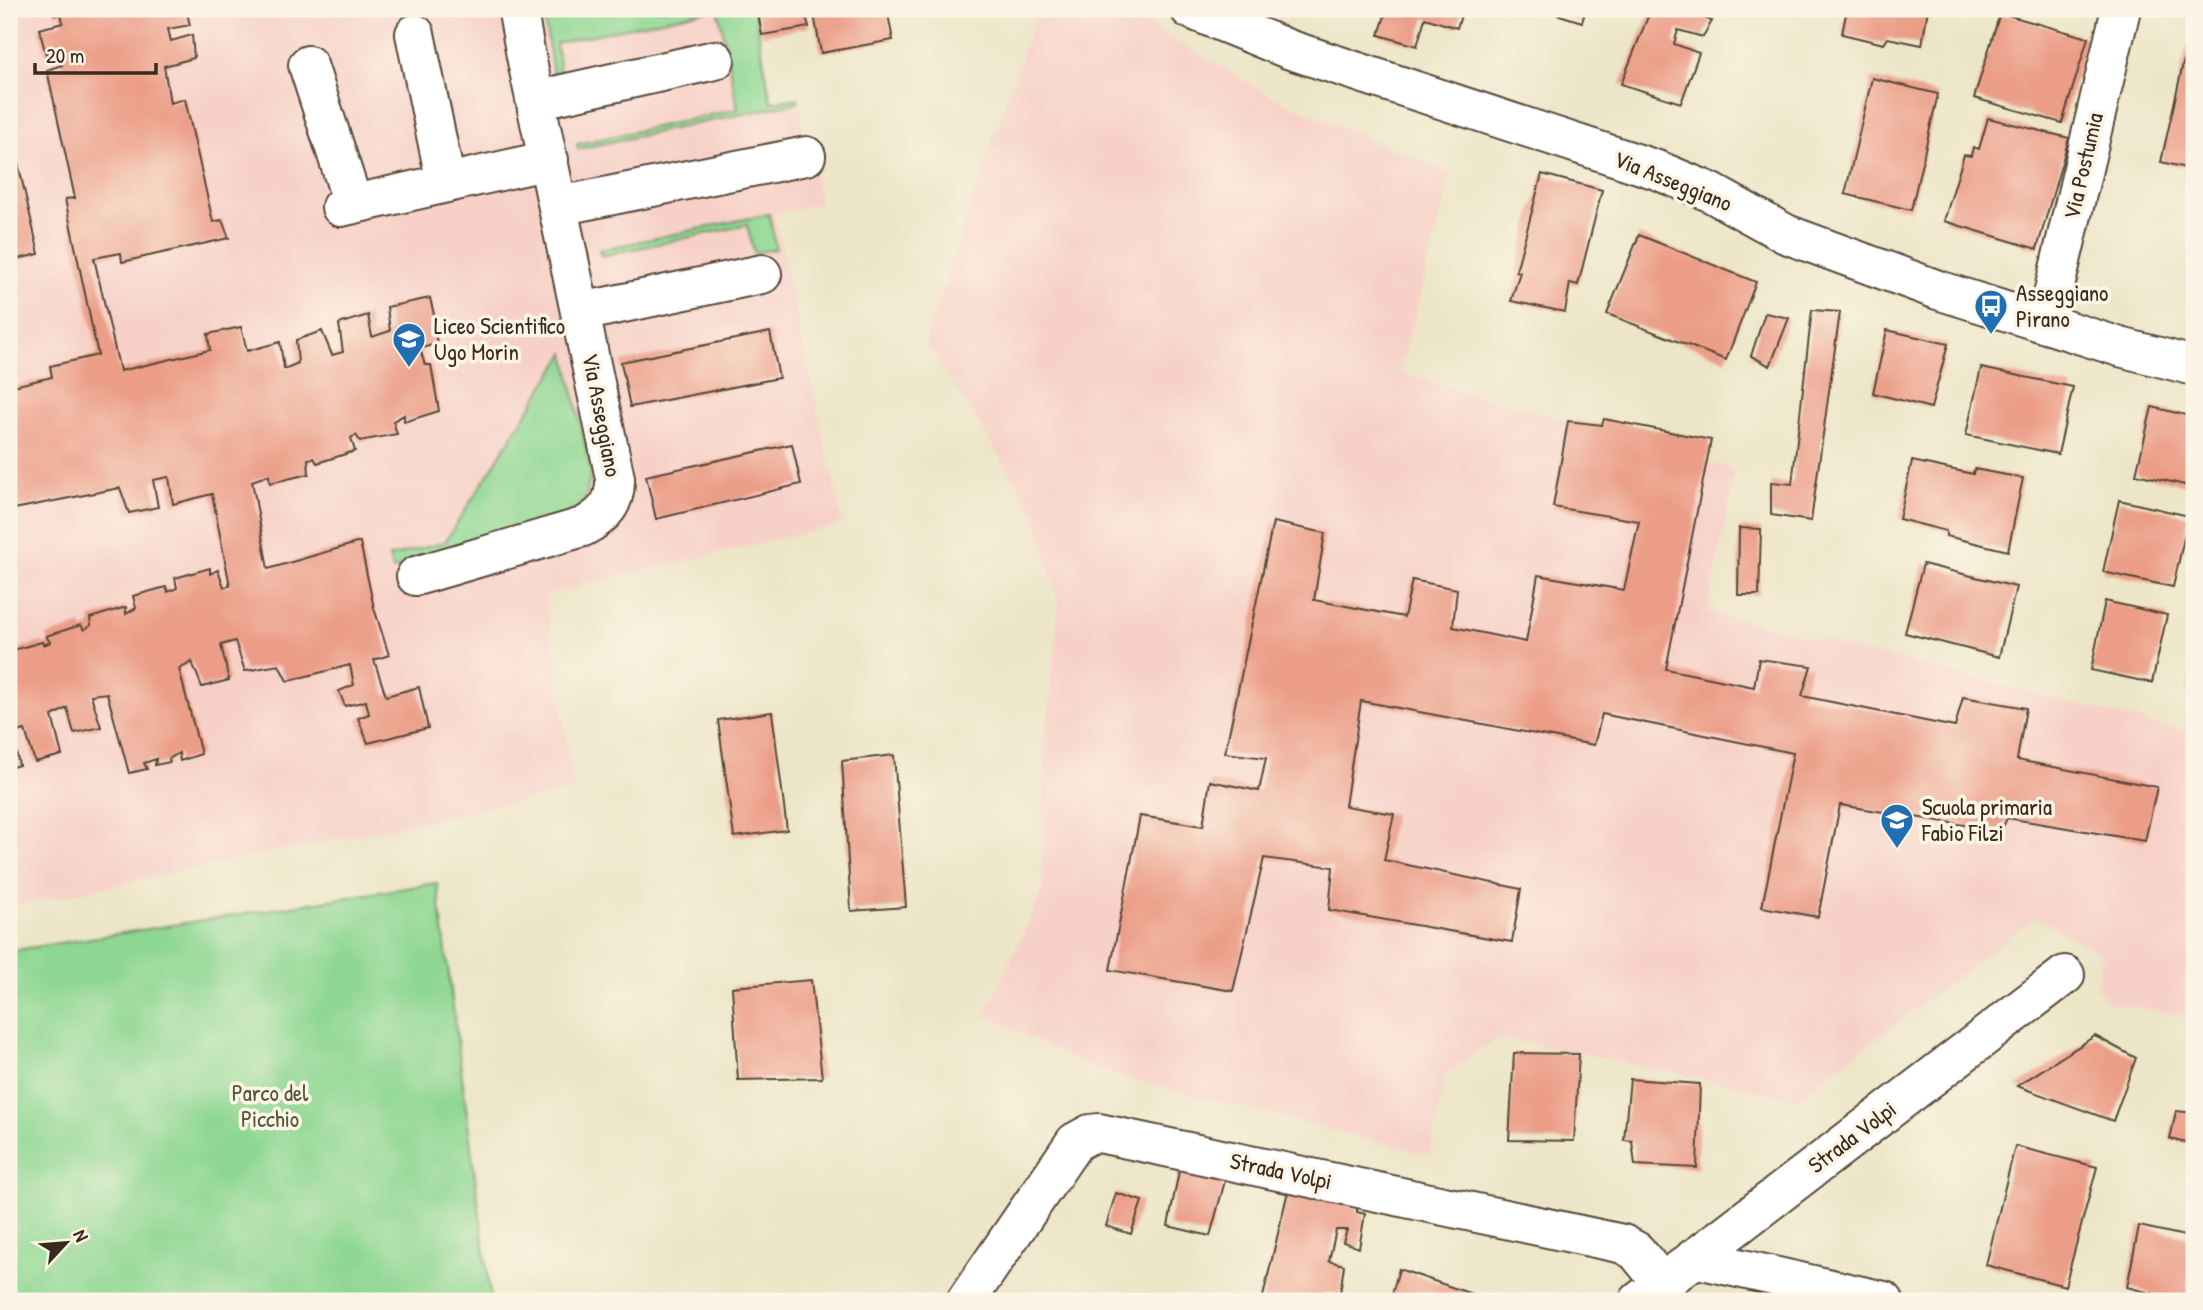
<svg xmlns="http://www.w3.org/2000/svg" width="2203" height="1310" font-family="'Patrick Hand',sans-serif">
	<style>
		.built { fill: #f7d1c8 }
		.green { fill: #8ed792; stroke: #648058; stroke-width: 2 }
		.building { fill: #eb9d87 }
		.lines { fill: none; stroke-linecap: round; stroke-linejoin: round }
		.minor-casing { stroke: #564637; stroke-width: 42 }
		.minor { stroke: #fff; stroke-width: 38 }
		.labels { text-anchor: middle; stroke-width: 7; stroke-linejoin: round; paint-order: stroke }
		.street-label { font-size: 23px; fill: #3b2a1e; stroke: #fcf5e5 }
		.poi-label { font-size: 23px; fill: #3b2a1e; stroke: #fcf5e5; text-anchor: start }
		.park-label { font-size: 23px; fill: #50553b; stroke: #fcf5e5 }
	</style>
	<rect width="100%" height="100%" fill="#fcf5e5"/>
	<filter id="ink" filterUnits="userSpaceOnUse"><feTurbulence type="fractalNoise" baseFrequency=".0143" numOctaves="2"/><feDisplacementMap in="SourceGraphic" scale="14" xChannelSelector="R" yChannelSelector="G"/><feConvolveMatrix kernelMatrix="1 2 1 2 8 2 1 2 1" color-interpolation-filters="sRGB"/></filter>
	<filter id="wash" filterUnits="userSpaceOnUse"><feTurbulence type="fractalNoise" baseFrequency=".00686" numOctaves="4" result="noise"/><feDisplacementMap in="SourceGraphic" scale="28" xChannelSelector="R" yChannelSelector="G"/><feGaussianBlur stdDeviation="1.57" result="paint"/><feColorMatrix in="noise" values="0 0 0 0 0 0 0 0 0 0 0 0 0 0 0 0 0 1.4 0 .05"/><feComposite in="paint" operator="in"/></filter>
	<g filter="url(#wash)">
		<rect width="100%" height="100%" fill="#ece5c7"/>
		<path class="built" d="M9 9H754L771 102 798 98 820 204 774 214 843 524 545 594 574 790 9 907Z
			M1037 9H1121L1281 101 1451 174 1400 373 1735 470 1708 612 2194 734V1017L2107 1003 2096 986 2102 954 2035 917 1797 1099 1571 1051 1498 1038 1446 1073 1430 1155 1092 1069 985 1015 1042 891 1045 742 1059 606 1034 509 925 341Z"/>
		<path class="green" d="M543 9H714L556 43 560 72 553 74Z
			M718 9H754L771 102 798 98 799 102 578 149 577 144 738 109Z
			M769 214 776 249 754 253 747 225 601 256 599 250Z
			M565 353 591 473 586 496 579 507 559 520 393 570 389 557 445 542Z
			M437 883 491 1301H9V951Z"/>
		<g id="blocks">
			<path class="building" d="M54 9H186L190 25 168 29 171 41 192 35 194 58 164 66 170 103 185 99 213 222 222 220 229 238 122 262 121 253 94 258 120 371 210 350 208 334 241 327 247 351 280 342 284 369 298 363 296 340 322 331 332 355 343 352 339 324 368 315 372 337 390 331 387 307 430 298 438 332 435 333 437 343 420 349 425 365H431L439 411 404 422V415L393 421 397 434 360 441 356 435 351 438 355 451 317 463 314 458 308 459 309 474 270 483 269 475 252 481 268 569 360 542 374 608 389 655 374 660 386 696 419 687 428 728 368 743 358 718 369 714 366 701 345 706 339 691 354 685 350 665 287 681 279 665 245 671 235 641 221 645 229 680 202 687 192 662 179 669 201 754 180 761 179 753 169 759 170 762 155 765 156 759 144 763 147 769 129 773 107 693 91 695 101 727 74 733 67 708 52 716 62 755 35 762 25 730 12 733 19 765 9 768V651L42 642 44 645 50 642 46 636 81 625 84 630 91 625 90 618 126 607V614L136 608 133 596 166 587 168 592 177 588 175 578 210 568V574L218 570 224 587 230 586 212 494 173 504 169 477 153 480 158 507 129 513 120 488 9 510V387L52 377 50 366 98 355 65 199 75 198 47 70 62 65 58 51 46 54 39 29 63 23 61 13 55 15Z
				M757 9H804L809 27 762 35Z
				M813 9H887L893 40 821 53Z
				M1387 9H1463L1457 28 1425 18 1417 46 1379 35Z
				M1540 9H1586L1582 22Z
				M1651 9H1682L1712 21 1703 37 1678 30 1674 44 1699 53 1681 103 1621 84Z
				M1847 9H1928L1922 45 1888 38 1884 44 1842 34Z
				M2000 13 2088 38 2062 123 1974 98Z
				M2187 46 2194 48V170L2161 162Z
				M1872 78 1938 94 1911 210 1845 194Z
				M1988 118 2069 138 2037 249 1944 221 1964 155 1971 156 1973 147 1979 149Z
				M9 124 39 254 9 261Z
				M1542 174 1602 190 1578 285 1570 283 1565 312 1511 301 1520 272 1516 271Z
				M1639 235 1756 282 1726 360 1607 314Z
				M1812 310 1840 312 1811 521 1771 515V482L1792 484Z
				M1765 313 1789 318 1770 366 1751 356Z
				M1887 330 1948 344 1931 408 1873 393Z
				M770 332 779 378 630 407 621 362Z
				M1981 368 2073 387 2058 454 1966 435Z
				M2152 407 2194 417V487L2136 474Z
				M1604 419 1711 440 1666 669 1754 687 1759 659 1811 666 1802 696 1955 727 1963 697 2026 708 2017 760 2157 787 2145 841 2007 818 2001 831 1840 805 1818 917 1762 907 1793 753 1602 714 1594 745 1361 701 1345 806 1394 814 1384 860 1521 889 1512 942 1329 910 1333 867 1264 858 1233 991 1110 970 1140 816 1203 826 1210 781 1259 791 1266 758 1225 753 1273 522 1325 533 1314 600 1404 617 1412 580 1457 589 1453 627 1526 642 1538 575 1624 590 1639 521 1553 507 1568 421 1602 425Z
				M792 444 801 484 656 519 646 476Z
				M1912 461 1973 474 1974 469 2023 478 2008 551 1946 536V531L1899 519Z
				M2119 500 2189 516 2173 587 2103 572Z
				M1739 528 1761 529 1759 595H1738Z
				M1923 564 2016 587 1999 657 1905 633Z
				M2105 601 2167 615 2152 683 2091 670Z
				M2193 662H2194V692L2187 690Z
				M772 712 787 830 734 837 718 720Z
				M894 755 906 907 851 911 842 761Z
				M811 980 822 1078 738 1080 732 987Z
				M2095 1036 2136 1058 2113 1121 2017 1086Z
				M1514 1053 1579 1054 1574 1141 1509 1140Z
				M1630 1079 1700 1084 1697 1168 1635 1165 1632 1141 1624 1140Z
				M2176 1111 2194 1113V1145L2170 1139Z
				M2015 1146 2097 1167 2065 1286 1986 1265Z
				M1180 1166 1226 1177 1210 1236 1168 1226Z
				M1288 1191 1357 1207V1212L1365 1214 1359 1248 1343 1242 1347 1230H1336L1329 1261 1344 1265 1340 1294 1323 1293 1320 1301H1262Z
				M1116 1193 1142 1201 1131 1234 1106 1226Z
				M2139 1226 2194 1238V1301H2171L2170 1298 2127 1287Z
				M1399 1269 1492 1301H1390Z"/>
		</g>
	</g>
	<g filter="url(#ink)">
		<use href="#blocks" fill-opacity="0" stroke="#564637" stroke-width="2"/>
		<g class="lines">
			<defs>
				<path id="minor" d="M1190 9 1288 49 1657 170 1710 192 1786 234 1938 290 2120 347 2194 366
					M415 34 446 183
					M308 65 353 204
					M536 100 715 60
					M559 206 806 156
					M341 207 549 160
					M581 312 762 274
					M2046 324 2121 9
					M416 576 583 527C604 516 616 503 615 478L526 56 519 18V9
					M1694 1258 1884 1301
					M966 1301 1075 1142 1090 1134 1099 1133 1623 1244 1636 1251 1662 1283
					M1639 1301 2065 975"/>
			</defs>
			<use href="#minor" class="minor-casing"/>
			<use href="#minor" class="minor"/>
		</g>
	</g>
	<defs>
		<symbol id="bus-pin" viewBox="-11 -11 22 30"><path d="M0 17L-7.5 6A9.5 9.5 0 1 1 7.5 6Z" fill="#1f6fb2" stroke="#fcf5e5"/><path d="M-5-6H5V4H4V6H2V4H-2V6H-4V4H-5ZM-3.5-4V0h7V-4ZM-3.5 1.2v1.5H-2V1.2ZM2 1.2v1.5H3.5V1.2Z" fill="#fff"/></symbol>
		<symbol id="school-pin" viewBox="-11 -11 22 30"><path d="M0 17L-7.5 6A9.5 9.5 0 1 1 7.5 6Z" fill="#1f6fb2" stroke="#fcf5e5"/><path d="M0-5L7-2L0 1L-7-2ZM-4 1L0 2.5L4 1V4Q0 6-4 4Z" fill="#fff"/></symbol>
	</defs>
	<g fill-rule="evenodd">
		<use href="#bus-pin" x="1972" y="287" width="38" height="52"/>
		<use href="#school-pin" x="390" y="320" width="38" height="52"/>
		<use href="#school-pin" x="1878" y="801" width="38" height="52"/>
	</g>
	<g class="labels">
		<g class="street-label">
			<text transform="translate(2083 166) rotate(-77)" y="8">Via Postumia</text>
			<text transform="translate(1673 181) rotate(22)" y="8">Via Asseggiano</text>
			<text transform="translate(602 415) rotate(79)" y="8">Via Asseggiano</text>
			<text transform="translate(1852 1137) rotate(-37)" y="8">Strada Volpi</text>
			<text transform="translate(1281 1171) rotate(12)" y="8">Strada Volpi</text>
		</g>
		<g class="poi-label">
			<text x="2016" y="301">Asseggiano<tspan x="2016" dy="26">Pirano</tspan></text>
			<text x="434" y="334">Liceo Scientifico<tspan x="434" dy="26">Ugo Morin</tspan></text>
			<text x="1922" y="815">Scuola primaria<tspan x="1922" dy="26">Fabio Filzi</tspan></text>
		</g>
		<g class="park-label">
			<text x="270" y="1101">Parco del<tspan x="270" dy="26">Picchio</tspan></text>
		</g>
	</g>
	<rect width="2203" height="1310" fill="none" stroke="#fcf5e5" stroke-width="35"/>
	<g transform="translate(66 1243) rotate(64)" stroke="#fcf5e5" stroke-width="5" paint-order="stroke">
	<path d="M0-5L12 26L0 18L-12 26Z" fill="#3b2a1e"/>
	<text y="-10" font-size="19" font-weight="bold" text-anchor="middle" fill="#3b2a1e">N</text>
	</g>
	<path d="M35 63v10h121v-10" fill="none" stroke="#3b2a1e" stroke-width="3.5"/>
	<text x="46" y="63" font-size="21" fill="#3b2a1e" stroke="#fcf5e5" stroke-width="5" paint-order="stroke">20 m</text>
</svg>
